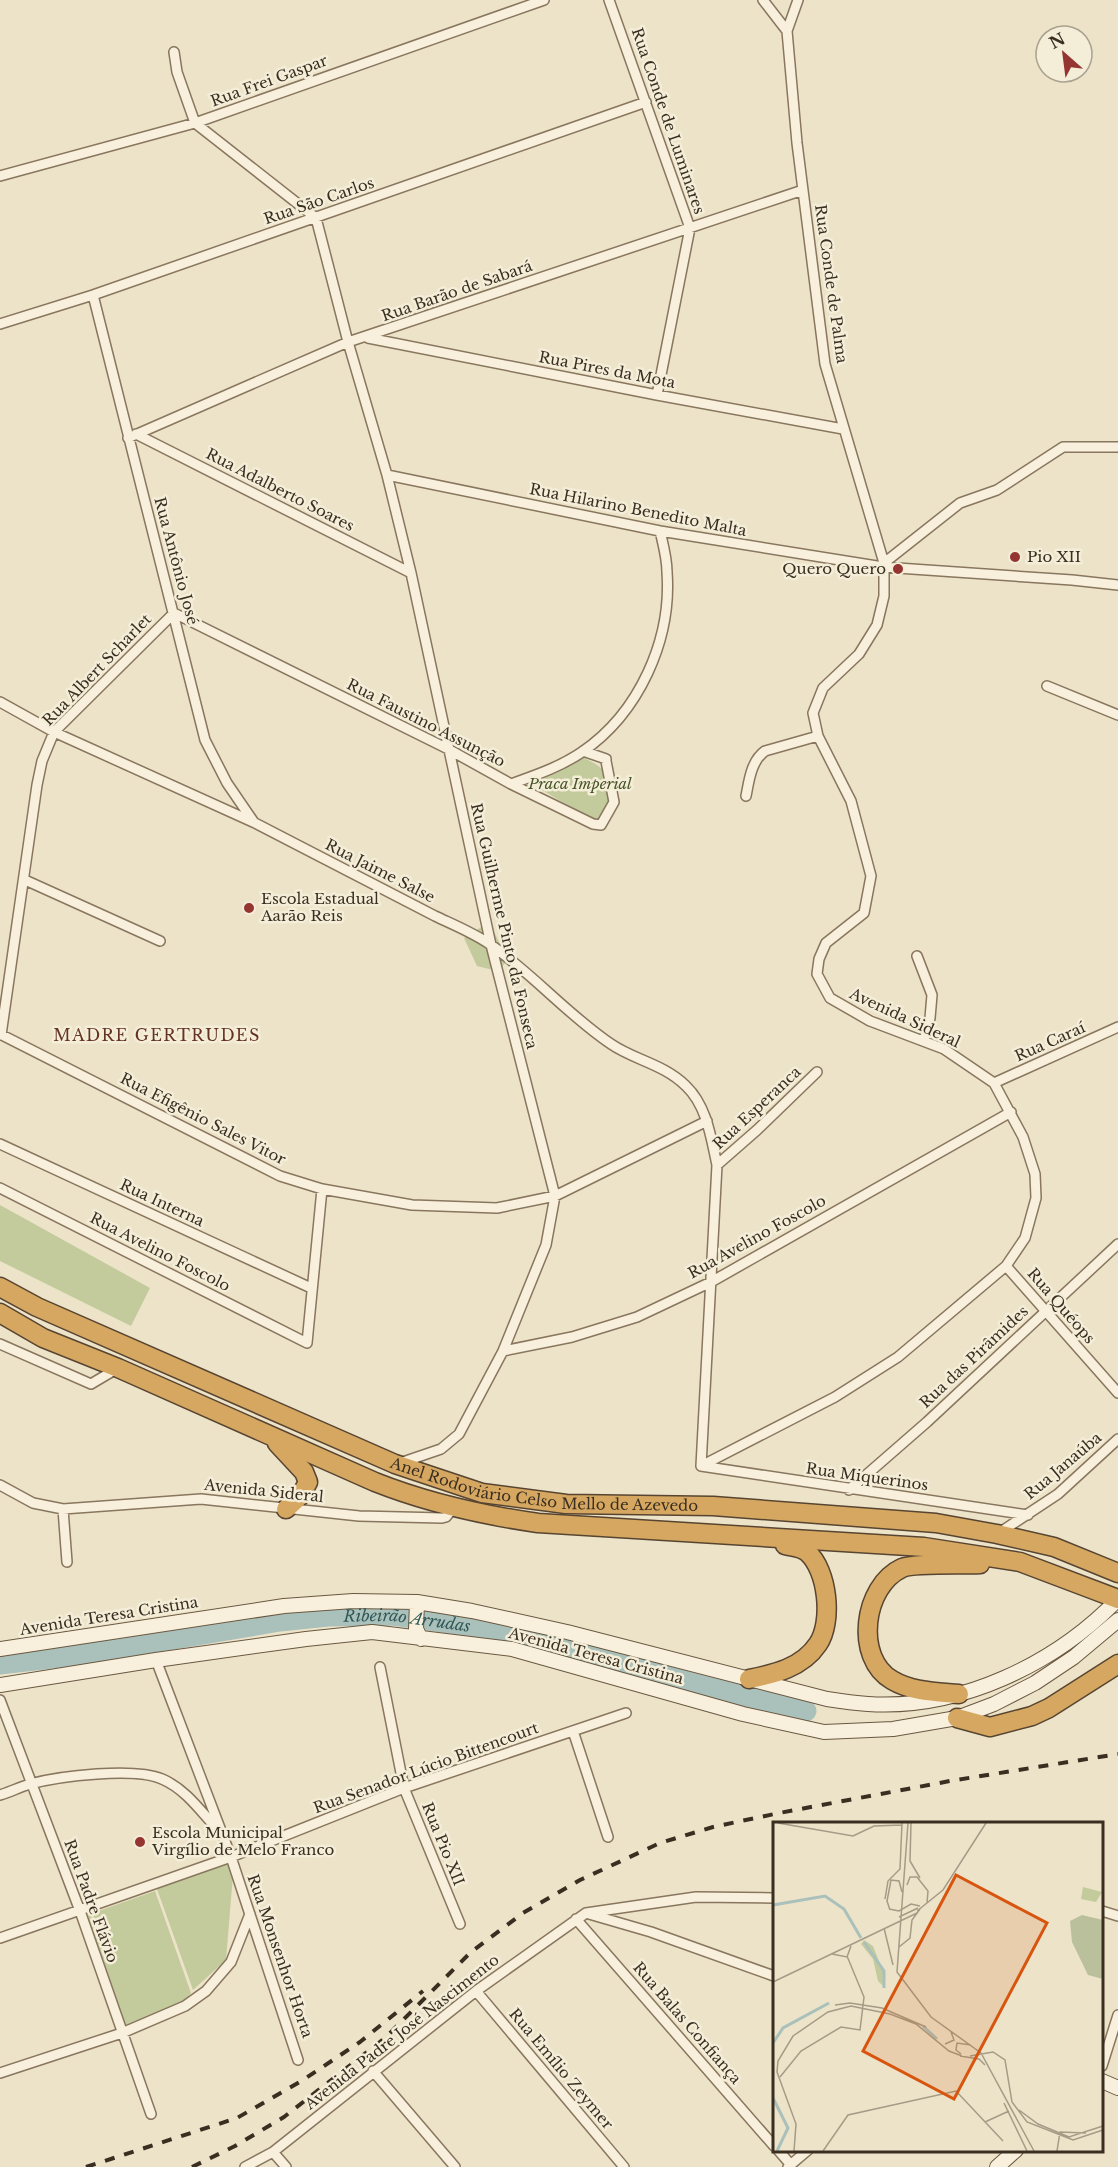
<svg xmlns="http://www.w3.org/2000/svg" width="1118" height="2167" font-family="'Libre Baskerville',serif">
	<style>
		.green { fill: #c3cb9d }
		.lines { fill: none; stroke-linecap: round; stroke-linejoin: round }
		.river { stroke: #aac1bb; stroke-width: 21 }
		.street-casing { stroke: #88765e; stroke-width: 12 }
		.secondary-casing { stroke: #6a5841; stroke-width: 16 }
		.highway-casing { stroke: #574532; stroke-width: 21 }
		.street { stroke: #f8f0dc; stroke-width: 9 }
		.secondary { stroke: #f8f0dc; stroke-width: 14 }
		.highway { stroke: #d6a760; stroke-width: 18 }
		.rail { stroke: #3a2e21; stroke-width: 4; stroke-dasharray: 10 10; stroke-linecap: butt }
		.poi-dot { fill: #943531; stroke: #f4edd8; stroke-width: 2 }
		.labels { text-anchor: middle; stroke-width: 5; stroke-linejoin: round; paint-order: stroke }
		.street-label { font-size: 15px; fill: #3a2e21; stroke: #f4edd8 }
		.poi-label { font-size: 15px; fill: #3a2e21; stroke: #f4edd8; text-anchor: start }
		.park-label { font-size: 15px; font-style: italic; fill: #485529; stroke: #f4edd8 }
		.neighbourhood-label { font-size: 16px; letter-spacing: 1.5px; fill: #643323; stroke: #f4edd8 }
		.water-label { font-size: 16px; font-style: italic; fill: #315857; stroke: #f4edd8 }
		.inset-river { fill: none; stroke: #aac1bb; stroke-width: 3 }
		.inset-road { fill: none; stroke: #a59b86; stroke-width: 1.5 }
		.view { fill: #d7550e; fill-opacity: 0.15; stroke: #d7550e; stroke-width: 3 }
		.inset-edge { fill: none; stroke: #3a2e21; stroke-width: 3 }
	</style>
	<rect width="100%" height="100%" fill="#ede3c9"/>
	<path class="green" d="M580 756C610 770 608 773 610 805L596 823 539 788 546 772Z
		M489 922 508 960 497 971 477 966 464 938Z
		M0 1205 150 1288 131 1326 0 1261Z
		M227 1862 233 1875 226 1960 193 1990 157 1889Z
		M155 1891 191 1993 185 2000 124 2027 87 1915Z"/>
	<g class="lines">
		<path class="river" id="s1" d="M0 1664 78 1655 280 1621 328 1616 393 1615 513 1632 695 1684 806 1711"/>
		<defs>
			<path id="street" d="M609 0 690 228 657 395
				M763 0 787 31
				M174 52 177 72 195 123 316 218 348 342 387 475 411 573 491 945 555 1196 546 1245 503 1351 459 1434 441 1449 400 1463
				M0 176 195 123 544 0
				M93 295 205 740 227 783 253 821
				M0 324 93 295 646 102
				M368 338 657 395 843 429
				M136 434 411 573
				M128 438 348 342 803 190
				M387 475 660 531 883 567 1072 580 1118 585
				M884 563 960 503 997 490 1063 447H1118
				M1047 686 1118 715
				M0 702 54 732 255 823 435 916C454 925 474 933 491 945 533 974 569 1016 611 1044 634 1060 664 1064 686 1086 707 1106 711 1138 717 1165L701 1466
				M511 784C536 775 560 767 582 752 639 713 672 640 667 572 667 558 663 544 660 531
				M746 796C749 781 751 761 765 751L818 736
				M25 880 160 941
				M917 956 932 995 930 1018 924 1041
				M0 1034 280 1176 322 1189 412 1205 497 1208 555 1196 707 1121
				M1 1035 37 785 42 761 54 732 174 613 448 749 511 784 593 824 601 825 614 802 606 761V759L583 751
				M994 1083 1118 1027
				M0 1144 311 1288
				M717 1165 757 1130 817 1072
				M0 1188 307 1343 322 1189
				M1006 1266 1118 1393
				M0 1344 91 1384 118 1368
				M503 1351 572 1337 637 1317 711 1282 1011 1112
				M701 1466 835 1397 898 1357 1006 1266 1025 1238 1036 1198 1035 1174 1023 1137 994 1083 944 1049 870 1021 830 998 817 974 819 959 826 943 864 913 871 876 851 801 818 736 813 713 823 688 859 654 877 625 884 596V563L825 364 797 143 787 31 798 0
				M701 1466 1028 1515
				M0 1485 33 1503 63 1509 201 1499 359 1516 442 1518 446 1517 454 1507
				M849 1490 927 1422 1118 1244
				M63 1509 67 1562
				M999 1533 1058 1494 1118 1439
				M156 1660 231 1857 298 2060
				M380 1667 404 1788 460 1924
				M0 1700 80 1911 151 2114
				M573 1731 608 1837
				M0 1795C10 1792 20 1787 30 1784 60 1776 134 1767 162 1779 186 1789 202 1813 219 1831
				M1102 1911 1118 1916
				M589 1914 651 1932 774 1976
				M576 1919 774 2146
				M0 1938 231 1857 404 1788 626 1713
				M476 1991 624 2167
				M1102 2066 1118 2015
				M373 2071 455 2167
				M0 2073 122 2033 185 2006 206 1991 231 1962 250 1914
				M778 2150 791 2165
				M273 2152 286 2167
				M245 2167 273 2152 476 1991 586 1913 696 1897 774 1898
				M788 2167 808 2150"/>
			<path id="secondary" d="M417 1602 416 1629 421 1639
				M0 1649 284 1606 353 1601 417 1602 472 1611 567 1632 827 1699C840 1701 854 1703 868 1704 960 1710 1055 1664 1118 1599
				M0 1685 156 1660 306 1639 372 1632 512 1649 743 1714 824 1732 893 1729 957 1718 994 1704 1035 1683 1074 1657 1118 1620
				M1102 2081 1118 2088
				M997 2167 1016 2150"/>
			<g id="highway">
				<path id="s2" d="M0 1287 37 1307 395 1464 482 1493 566 1504 713 1506 936 1523 997 1534 1054 1547 1118 1573"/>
				<path d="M0 1313 43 1338 118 1368 375 1482C428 1503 482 1515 538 1523L924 1547 1020 1562 1118 1599"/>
				<path d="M277 1443 304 1472 308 1482 301 1495 286 1509"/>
				<path d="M749 1679C774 1674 802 1668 818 1644 833 1622 828 1570 807 1552 801 1547 793 1547 785 1545"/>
				<path d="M959 1694C937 1692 912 1692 892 1680 854 1658 863 1586 902 1568 913 1563 964 1565 980 1564"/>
				<path d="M957 1718 990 1727 1032 1716 1049 1708 1118 1664"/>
			</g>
		</defs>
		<use href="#street" class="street-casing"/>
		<use href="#secondary" class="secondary-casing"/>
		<use href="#highway" class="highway-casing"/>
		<use href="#street" class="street"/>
		<use href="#secondary" class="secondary"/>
		<use href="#highway" class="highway"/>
		<path class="rail" d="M86 2167 237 2118 303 2080 360 2042 423 1991
			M192 2167 235 2146 284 2117 385 2038 471 1952 523 1913 580 1880 660 1843 713 1827 779 1813 950 1781 1118 1754"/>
	</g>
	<g class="poi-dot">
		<circle cx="1015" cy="557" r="6"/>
		<circle cx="898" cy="569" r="6"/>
		<circle cx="249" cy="908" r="6"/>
		<circle cx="140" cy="1842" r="6"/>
	</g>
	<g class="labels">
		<g class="street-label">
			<text transform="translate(269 81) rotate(-20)" y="5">Rua Frei Gaspar</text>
			<text transform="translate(668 121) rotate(71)" y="5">Rua Conde de Luminares</text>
			<text transform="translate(319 201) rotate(-19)" y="5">Rua São Carlos</text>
			<text transform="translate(831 284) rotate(82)" y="5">Rua Conde de Palma</text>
			<text transform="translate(457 291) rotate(-19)" y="5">Rua Barão de Sabará</text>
			<text transform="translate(607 370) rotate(11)" y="5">Rua Pires da Mota</text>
			<text transform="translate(280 490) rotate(27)" y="5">Rua Adalberto Soares</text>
			<text transform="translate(638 510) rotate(11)" y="5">Rua Hilarino Benedito Malta</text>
			<text transform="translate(176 561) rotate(75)" y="5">Rua Antônio José</text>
			<text transform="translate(97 670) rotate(-46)" y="5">Rua Albert Scharlet</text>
			<text transform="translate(426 723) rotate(27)" y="5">Rua Faustino Assunção</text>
			<text transform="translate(380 871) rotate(27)" y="5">Rua Jaime Salse</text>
			<text transform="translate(504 926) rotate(77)" y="5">Rua Guilherme Pinto da Fonseca</text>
			<text transform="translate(905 1018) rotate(25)" y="5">Avenida Sideral</text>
			<text transform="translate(1050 1042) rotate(-24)" y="5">Rua Caraí</text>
			<text transform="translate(757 1108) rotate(-43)" y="5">Rua Esperanca</text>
			<text transform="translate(203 1119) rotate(27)" y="5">Rua Efigênio Sales Vitor</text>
			<text transform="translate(162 1203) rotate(25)" y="5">Rua Interna</text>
			<text transform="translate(757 1237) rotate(-29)" y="5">Rua Avelino Foscolo</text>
			<text transform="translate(160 1252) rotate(27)" y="5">Rua Avelino Foscolo</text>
			<text transform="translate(1061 1306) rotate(49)" y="5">Rua Quéops</text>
			<text transform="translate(974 1357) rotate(-43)" y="5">Rua das Pirâmides</text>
			<text transform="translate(1063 1466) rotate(-40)" y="5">Rua Janaúba</text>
			<text transform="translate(867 1477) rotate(8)" y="5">Rua Miquerinos</text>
			<text dy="5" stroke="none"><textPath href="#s2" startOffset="585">Anel Rodoviário Celso Mello de Azevedo</textPath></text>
			<text transform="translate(264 1491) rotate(6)" y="5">Avenida Sideral</text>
			<text transform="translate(109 1616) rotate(-9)" y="5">Avenida Teresa Cristina</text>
			<text transform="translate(596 1656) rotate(15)" y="5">Avenida Teresa Cristina</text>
			<text transform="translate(426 1768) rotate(-20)" y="5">Rua Senador Lúcio Bittencourt</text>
			<text transform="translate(443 1844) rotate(68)" y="5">Rua Pio XII</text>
			<text transform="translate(91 1901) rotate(70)" y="5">Rua Padre Flávio</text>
			<text transform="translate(280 1956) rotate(71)" y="5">Rua Monsenhor Horta</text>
			<text transform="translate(687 2023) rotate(49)" y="5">Rua Balas Confiança</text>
			<text transform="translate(402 2032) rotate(-38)" y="5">Avenida Padre José Nascimento</text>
			<text transform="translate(561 2069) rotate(50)" y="5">Rua Emílio Zeymer</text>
		</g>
		<g class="poi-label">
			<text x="1027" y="562">Pio XII</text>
			<text x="886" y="574" text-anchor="end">Quero Quero</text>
			<text x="261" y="904">Escola Estadual<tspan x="261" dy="17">Aarão Reis</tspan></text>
			<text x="152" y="1838">Escola Municipal<tspan x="152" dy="17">Virgílio de Melo Franco</tspan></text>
		</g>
		<g class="park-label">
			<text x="580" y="789">Praca Imperial</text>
		</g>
		<g class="neighbourhood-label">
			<text x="157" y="1041">MADRE GERTRUDES</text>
		</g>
		<g class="water-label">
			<text dy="6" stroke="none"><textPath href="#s1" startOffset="411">Ribeirão Arrudas</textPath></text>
		</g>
	</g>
	<g transform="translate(773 1822)">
		<rect width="330" height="330" fill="#ede3c9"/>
		<path d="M310 65 329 70 323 80 308 77ZM91 118 100 124 112 154V166L105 159 100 137 88 122Z" fill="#c3cb9d"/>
		<path d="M309 93 330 98V157L315 153 299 120 297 99Z" fill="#bac09b"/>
		<path class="inset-river" d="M0 83 52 74 71 87 88 116M91 120 111 149V166M150 204 164 217M0 221 10 206 56 181M0 276 15 306 4 329"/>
		<path class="inset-road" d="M5 1 80 14 101 4 129 3M135 1 124 150 158 195 208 231 261 329M138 1 137 39 147 56M134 63 137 55H144L155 69 154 81M112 77 115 59 127 47 129 1M116 87 126 89 138 82 147 84M117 88 114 79 118 58 126 59 129 70M144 89 170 68 213 1M126 95 145 86M111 106 120 143M126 125 137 116 139 98 147 87M59 132 74 135 78 124M0 160 144 91M62 183 77 181 109 186 153 205M172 222 181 218 178 210M188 232 183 228 184 221 198 223M187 234 206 237 212 243M197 234 220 230 232 238 239 280 254 300 300 318 330 308M7 255 28 229 68 205 87 208 91 175 74 134M231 281 254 329M246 288 265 302 296 315 330 304M212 300 236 289M21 329 23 302 4 250 5 239 20 214 55 190 78 184 117 192 143 202 176 229 189 234M50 329 75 293 183 269 230 319M284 329 287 310 313 311"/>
		<path class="view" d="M183 53 274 101 181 277 90 229Z"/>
		<rect width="330" height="330" class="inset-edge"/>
	</g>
	<g transform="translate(1064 54) rotate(332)"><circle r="28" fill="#f4edd8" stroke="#aaa18f" stroke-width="1.5"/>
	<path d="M0-4.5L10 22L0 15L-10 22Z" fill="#943531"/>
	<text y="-9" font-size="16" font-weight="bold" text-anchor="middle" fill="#3a2e21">N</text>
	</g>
</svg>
